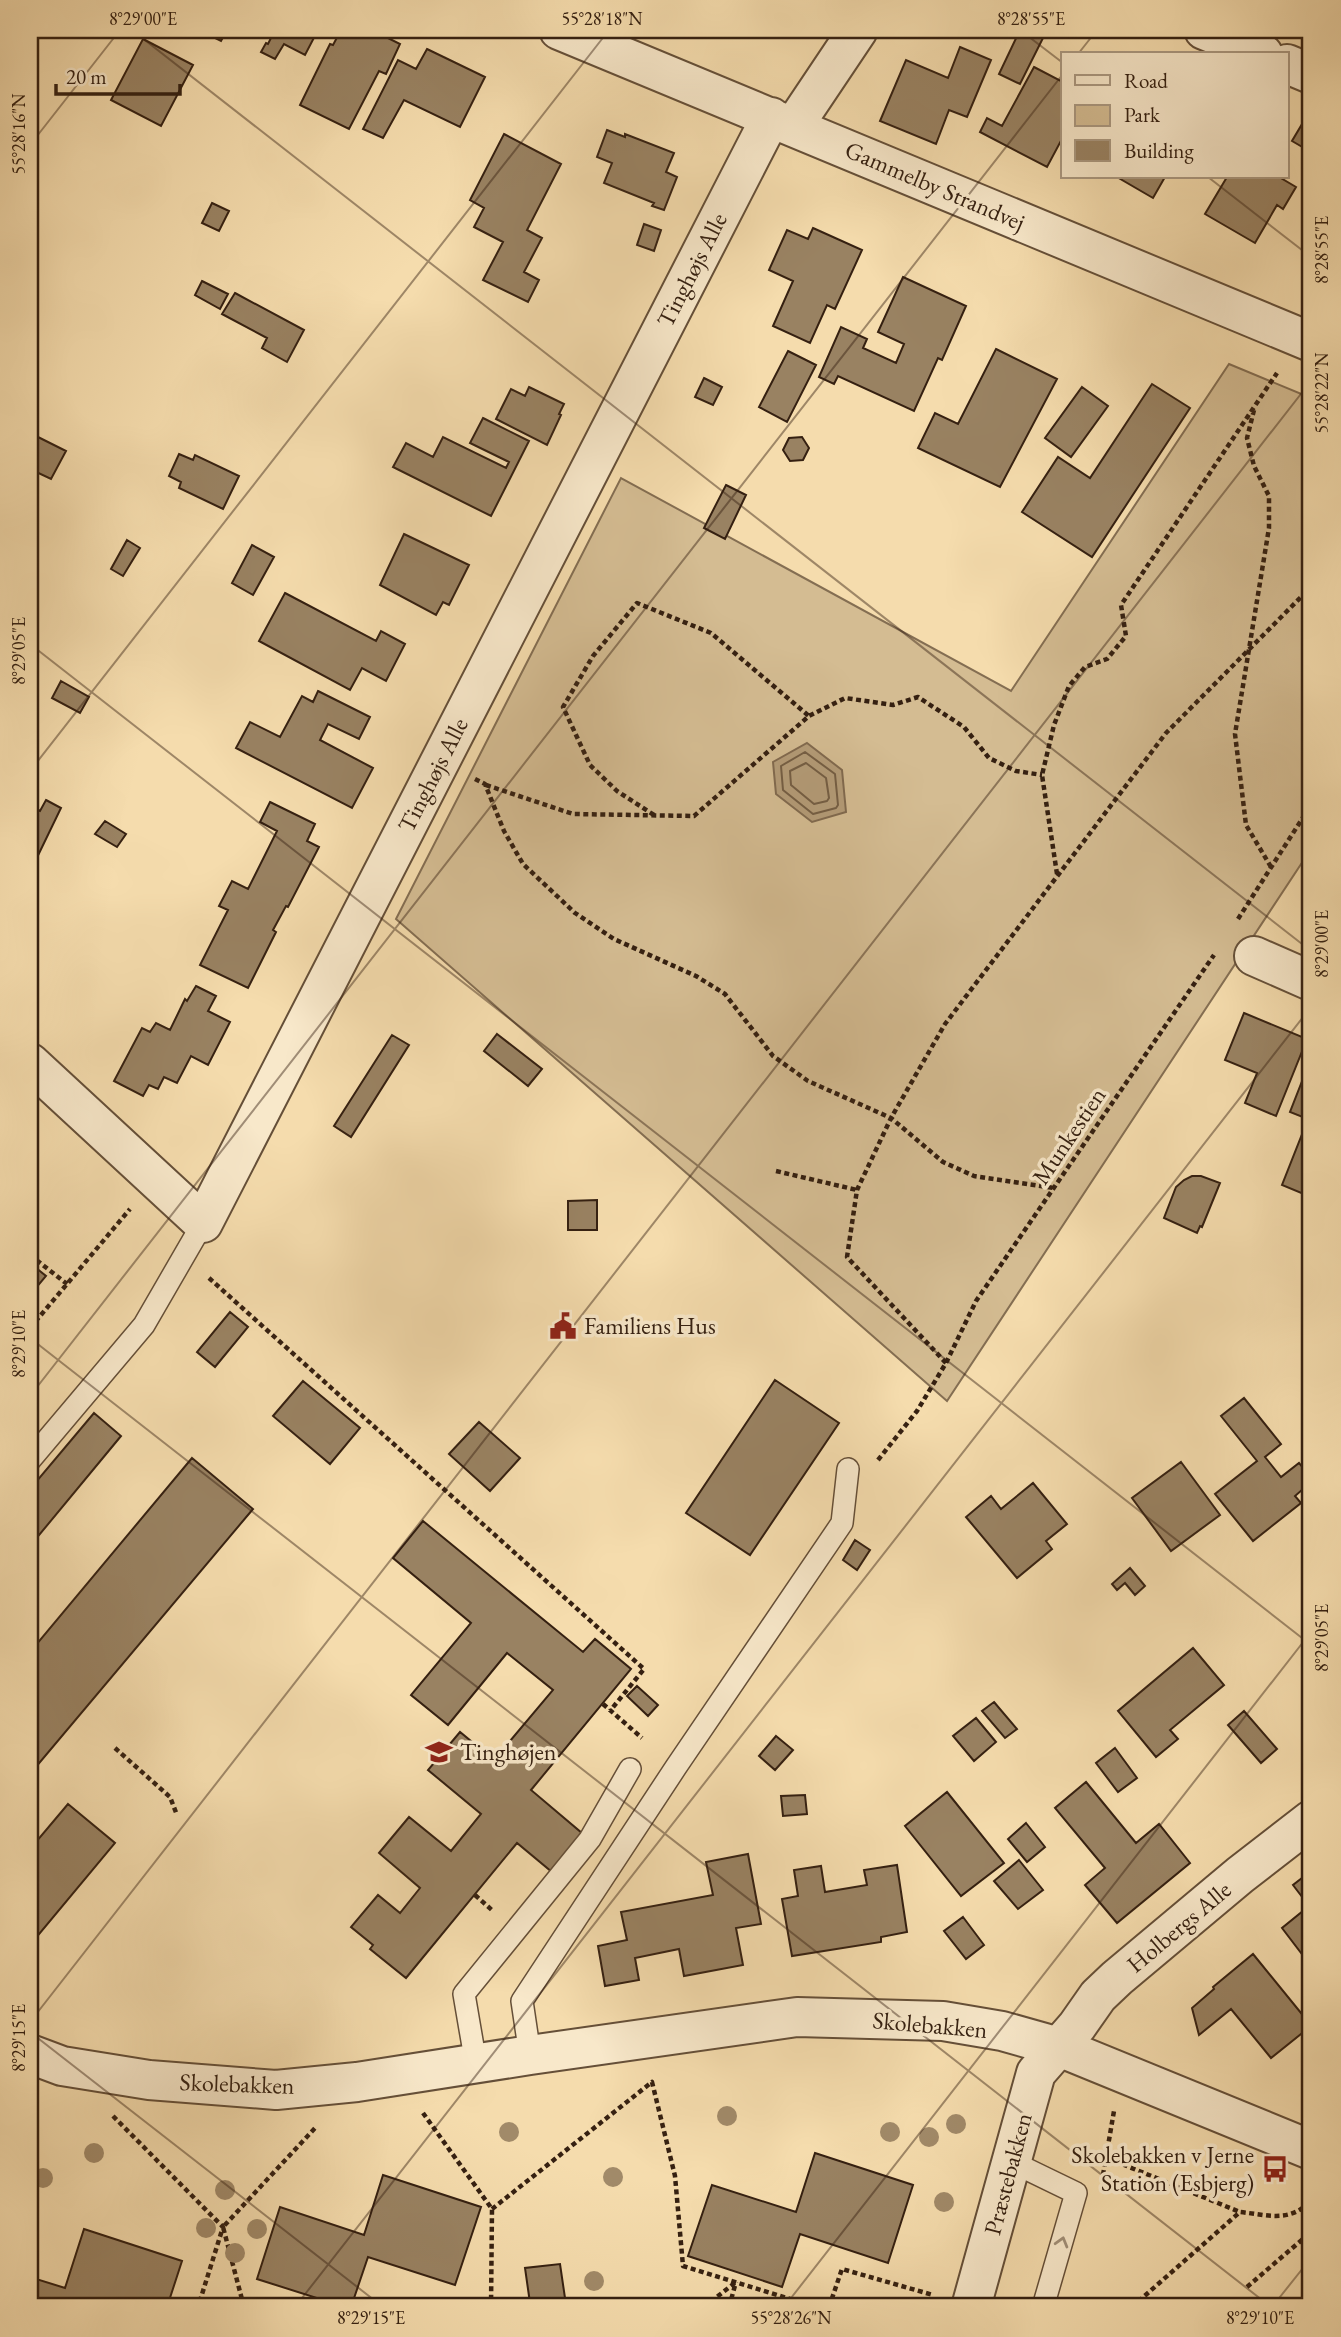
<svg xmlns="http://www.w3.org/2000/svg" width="1341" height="2337" font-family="'EB Garamond',serif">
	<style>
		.green { fill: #d4bc92; stroke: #846e52; stroke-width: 2 }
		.water { fill: #b49c78; stroke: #816a4f; stroke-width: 2 }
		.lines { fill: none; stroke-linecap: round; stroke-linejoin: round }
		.shore { stroke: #745e44; stroke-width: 2 }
		.building { fill: #998262; stroke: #352011; stroke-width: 2 }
		.service-casing { stroke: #654f38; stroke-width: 24 }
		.minor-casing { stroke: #654f38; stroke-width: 42 }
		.tertiary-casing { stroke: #654f38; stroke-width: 42 }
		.path { stroke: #352011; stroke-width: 4.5; stroke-dasharray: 5 3.5; stroke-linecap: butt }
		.service { stroke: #f8e8ca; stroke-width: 21 }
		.minor { stroke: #f8e8ca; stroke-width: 38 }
		.tertiary { stroke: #f8e8ca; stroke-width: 38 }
		.tree { fill: #a18a69 }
		.oneway { stroke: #a08e77 }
		.ticks { fill: none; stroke: #352011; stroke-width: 2; stroke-opacity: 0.45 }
		.labels { text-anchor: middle; stroke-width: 7; stroke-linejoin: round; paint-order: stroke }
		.street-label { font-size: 24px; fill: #352011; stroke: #f8e8ca }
		.poi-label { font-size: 24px; fill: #352011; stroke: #f8e8ca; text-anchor: start }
		.neatline { fill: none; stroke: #352011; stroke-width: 2.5 }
		.ticks-label { font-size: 18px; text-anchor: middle; fill: #352011 }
	</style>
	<rect width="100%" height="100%" fill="#f5dcad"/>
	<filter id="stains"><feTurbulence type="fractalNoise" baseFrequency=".00286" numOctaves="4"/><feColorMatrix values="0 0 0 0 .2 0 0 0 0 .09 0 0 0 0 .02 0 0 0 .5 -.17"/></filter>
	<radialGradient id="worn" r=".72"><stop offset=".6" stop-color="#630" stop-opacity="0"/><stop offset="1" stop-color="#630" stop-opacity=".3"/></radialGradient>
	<path class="green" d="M1229 364 1311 398V849L947 1401 396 919 621 478 1011 691Z"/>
	<path class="water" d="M807 743 842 770 846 812 812 822 776 794 773 762Z"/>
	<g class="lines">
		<path class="shore" d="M805 752 835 774 838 805 836 808 813 814 783 790 781 766Z
			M806 763 826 778 829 798 827 801 814 804 791 785 790 771Z"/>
	</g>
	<path class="building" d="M199 30H227L221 41Z
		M256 30H318L305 55 284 44 275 59 261 52 266 43 268 44 271 38Z
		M341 30H372L400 44 386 74 379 71 349 129 300 105 330 44 333 45Z
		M1020 30H1047L1020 84 999 74Z
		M143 39 193 65 161 126 111 100Z
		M960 47 991 60 967 117 949 110 936 144 880 121 906 60 948 78Z
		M427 49 485 77 460 127 404 100 383 138 363 129 398 60 416 69Z
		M1034 67 1063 82V137L1047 167 980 132 987 118 1002 126Z
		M1311 109V152L1292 141Z
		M607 130 625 137V134L674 153 666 172 677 177 664 210 652 206 654 203 604 183 612 163 597 157Z
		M504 134 561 164 527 230 542 238 524 272 539 280 528 302 483 280 503 242 474 227 484 208 470 200Z
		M1117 177H1165L1153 198Z
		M1227 177H1279L1296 187 1283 209 1277 205 1255 243 1205 214Z
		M212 203 229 211 219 231 202 223Z
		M644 224 661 230 654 251 637 245Z
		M813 228 862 250 835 309 827 305 810 343 773 326 793 281 769 270 787 230 808 239Z
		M903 277 966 306 942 360 938 358 914 411 838 376 834 384 819 377 841 327 867 339 863 348 896 363 904 344 878 332Z
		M202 281 228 294 220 309 195 295Z
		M235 293 304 330 287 362 262 348 267 338 222 314Z
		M996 349 1057 379 1000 487 918 448 935 413 958 424Z
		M788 351 816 365 787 422 759 407Z
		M704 378 722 387 713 405 695 397Z
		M1152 384 1190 408 1092 557 1022 512 1058 457 1090 478Z
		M529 387 564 404 559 414 561 415 547 445 496 419 511 389 525 396Z
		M1082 387 1108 406 1071 457 1045 438Z
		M483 418 529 441 491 516 393 467 406 443 433 457 443 437 506 468 509 462 470 443Z
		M30 433 66 451 51 479 30 469Z
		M802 437 809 448 803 460 790 461 783 450 789 438Z
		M179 454 193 460 195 455 239 476 223 509 179 488 181 482 169 476Z
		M726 485 746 495 725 539 704 528Z
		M404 534 469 565 449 605 443 602 436 615 380 585Z
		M127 540 140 548 123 576 111 569Z
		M252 545 274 557 253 595 232 583Z
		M285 593 376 641 381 631 405 644 386 681 362 668 350 690 259 641Z
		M61 681 89 697 80 713 52 698Z
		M318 691 370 717 359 739 328 724 320 740 373 768 352 808 236 748 250 722 280 737 302 696 313 702Z
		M46 800 61 808 30 872V826L38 810 40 811Z
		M270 802 315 824 307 841 319 847 288 907 286 906 273 930 276 932 248 988 200 965 228 910 219 906 232 881 248 889 277 831 260 822Z
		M105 821 126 834 117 847 95 834Z
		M196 986 216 996 208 1011 230 1022 208 1065 191 1056 177 1083 164 1077 158 1089 149 1085 143 1096 114 1081 142 1028 150 1032 156 1023 170 1030 185 999 187 1001Z
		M1244 1013 1307 1039 1276 1116 1245 1103 1257 1073 1225 1060Z
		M497 1034 542 1069 528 1086 484 1051Z
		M392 1035 409 1045 351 1137 334 1126Z
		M1308 1066 1311 1067V1197L1282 1185 1308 1119 1290 1112Z
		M1192 1176H1201L1220 1183 1202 1227 1200 1226 1197 1233 1164 1218 1176 1187 1184 1180Z
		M597 1200V1230H568V1201Z
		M30 1263 46 1276 30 1295Z
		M230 1312 248 1327 215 1367 197 1352Z
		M775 1380 839 1423 750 1555 686 1513Z
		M303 1381 360 1428 330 1464 273 1416Z
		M1244 1398 1281 1444 1265 1457 1281 1477 1299 1463 1311 1478V1482L1295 1496 1301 1503 1253 1541 1215 1494 1257 1461 1221 1416Z
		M94 1413 121 1436 30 1546V1489Z
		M479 1422 520 1458 490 1491 449 1454Z
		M192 1458 253 1509 30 1774V1652Z
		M1181 1462 1220 1515 1171 1551 1132 1498Z
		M1033 1483 1067 1524 1046 1541 1052 1549 1017 1578 966 1517 991 1496 1001 1509Z
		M423 1521 583 1652 595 1639 631 1669 531 1790 583 1834 552 1872 517 1843 406 1978 370 1949 373 1945 351 1927 378 1895 400 1913 420 1888 379 1853 409 1817 451 1851 481 1814 428 1770 460 1732 494 1760 553 1690 507 1653 448 1725 411 1695 471 1623 393 1558Z
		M855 1540 870 1550 857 1570 843 1560Z
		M1130 1568 1145 1586 1135 1595 1125 1583 1117 1590 1112 1584Z
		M1193 1648 1224 1685 1170 1730 1178 1739 1156 1757 1118 1711Z
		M637 1686 658 1705 648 1716 627 1696Z
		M994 1702 1017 1729 1005 1738 982 1711Z
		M1244 1711 1277 1749 1261 1763 1228 1725Z
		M976 1718 996 1742 974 1761 953 1736Z
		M776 1736 793 1750 775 1770 759 1756Z
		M1115 1748 1137 1778 1118 1792 1096 1763Z
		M1086 1782 1136 1843 1159 1824 1190 1863 1117 1923 1085 1885 1105 1868 1055 1808Z
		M947 1792 1004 1863 961 1896 905 1826Z
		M805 1795 807 1814 783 1816 781 1796Z
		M68 1804 115 1843 30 1945V1849Z
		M1026 1823 1045 1847 1027 1862 1008 1839Z
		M748 1854 761 1924 736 1928 743 1965 684 1976 679 1949 635 1958 639 1980 605 1986 598 1946 627 1940 621 1912 713 1895 706 1862Z
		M1019 1860 1043 1890 1018 1909 994 1881Z
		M897 1865 907 1932 881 1937V1942L792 1956 782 1899 798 1896 794 1870 821 1866 825 1892 867 1885 864 1870Z
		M1311 1871V1966L1282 1928 1309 1906 1293 1885Z
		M963 1917 984 1945 966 1959 944 1931Z
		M1253 1954 1301 2013 1311 2005V2026L1271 2058 1231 2009 1199 2035 1192 2008 1214 1989 1213 1987Z
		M815 2153 913 2185 888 2263 800 2234 782 2287 688 2256 712 2185 796 2212Z
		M383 2175 481 2207 455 2285 368 2257 351 2307H345L257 2279 280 2207 364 2235Z
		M84 2229 182 2261 167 2307H30V2277L65 2288Z
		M560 2264 565 2298 530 2303 525 2268Z"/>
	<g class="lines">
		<defs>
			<path id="service" d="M30 1460 144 1325 203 1223
				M530 2055 522 2001 676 1767 842 1523 848 1469
				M476 2064 464 1994 590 1839 630 1769
				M1012 2162 1076 2193 1043 2307"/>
			<path id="minor" d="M559 30 1311 342
				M1204 30 1263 54
				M1287 64 1311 74
				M793 127 858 30
				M1254 956 1311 981
				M30 1063 203 1223 771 117
				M971 2307 1036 2073 1077 2026 1098 1996 1117 1978 1240 1875 1311 1820"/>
			<path id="tertiary" d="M30 2054 62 2066 149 2080 276 2090 357 2082 530 2055 797 2017 943 2021 1002 2031 1059 2047 1311 2150"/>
		</defs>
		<use href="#service" class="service-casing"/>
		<use href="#minor" class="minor-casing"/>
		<use href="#tertiary" class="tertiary-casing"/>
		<path class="path" d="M1254 410 1247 438 1254 466 1269 496V528L1235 734 1246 825 1271 867
			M475 779 485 784 504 831 523 864 575 913 614 939 696 976 725 994 773 1056 808 1081 891 1118 943 1162 974 1176 1054 1188
			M486 785 573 814 694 816 809 716 845 698 893 705 918 697 964 727 989 758 1016 771 1042 775
			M654 815 617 791 590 765 563 707 593 656 637 603 711 633 809 716
			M1057 874 1042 775 1054 725 1069 686 1085 667 1107 659 1126 636 1121 605 1277 373
			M1238 919 1311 805
			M776 1171 857 1190
			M30 1255 67 1284
			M209 1278 644 1669 610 1711
			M30 1328 130 1209
			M946 1363 847 1257 857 1190 891 1118 945 1024 1166 733 1311 587
			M878 1460 917 1411 946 1363 976 1301 1214 955
			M603 1704 642 1738
			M115 1748 170 1797 177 1815
			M475 1895 493 1911
			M423 2113 492 2209 491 2307
			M113 2116 223 2227 198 2307
			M1107 2158 1240 2212
			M1103 2175 1114 2111
			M492 2209 652 2082 675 2176 683 2266 816 2307
			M1305 2268 1311 2263
			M1247 2287 1311 2232
			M244 2307 223 2227 316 2127
			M704 2307 736 2282
			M729 2307 736 2282
			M829 2307 842 2269 933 2295
			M1132 2307 1240 2212C1269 2215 1289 2223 1311 2201"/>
		<use href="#service" class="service"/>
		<use href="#minor" class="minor"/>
		<use href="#tertiary" class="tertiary"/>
	</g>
	<g class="tree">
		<circle cx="727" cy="2116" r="10"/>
		<circle cx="956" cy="2124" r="10"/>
		<circle cx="509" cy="2132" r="10"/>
		<circle cx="890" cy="2132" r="10"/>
		<circle cx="929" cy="2137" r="10"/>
		<circle cx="94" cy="2153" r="10"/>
		<circle cx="613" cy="2177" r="10"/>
		<circle cx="43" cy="2178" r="10"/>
		<circle cx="225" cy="2190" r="10"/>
		<circle cx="944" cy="2202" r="10"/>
		<circle cx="206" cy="2228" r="10"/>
		<circle cx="257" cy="2229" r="10"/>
		<circle cx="235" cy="2253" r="10"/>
		<circle cx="594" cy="2281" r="10"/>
	</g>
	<defs><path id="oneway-chevron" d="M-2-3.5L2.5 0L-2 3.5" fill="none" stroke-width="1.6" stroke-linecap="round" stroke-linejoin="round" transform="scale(1.75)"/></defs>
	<use class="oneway" href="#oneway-chevron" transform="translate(1062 2242) rotate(-74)"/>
	<path class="ticks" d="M132 30 1311 951M1020 30 1063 63M1078 54 1097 30M30 145 120 30M1208 177 1311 257M30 644 1311 1645M30 771 609 30M30 1338 1271 2307M30 1396 1063 74M30 2022 1311 381M30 2032 383 2307M295 2307 1311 1007M784 2307 1311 1632M1272 2307 1311 2258"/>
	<defs>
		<symbol id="civic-bare" viewBox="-9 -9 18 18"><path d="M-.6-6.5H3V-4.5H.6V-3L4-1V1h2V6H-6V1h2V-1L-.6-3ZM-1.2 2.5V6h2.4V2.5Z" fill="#8f2418" stroke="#f8e8ca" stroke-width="2.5" paint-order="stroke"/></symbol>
		<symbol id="school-bare" viewBox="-9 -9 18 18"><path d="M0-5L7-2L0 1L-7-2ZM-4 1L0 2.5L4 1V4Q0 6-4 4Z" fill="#8f2418" stroke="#f8e8ca" stroke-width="2.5" paint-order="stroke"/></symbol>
		<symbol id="bus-bare" viewBox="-9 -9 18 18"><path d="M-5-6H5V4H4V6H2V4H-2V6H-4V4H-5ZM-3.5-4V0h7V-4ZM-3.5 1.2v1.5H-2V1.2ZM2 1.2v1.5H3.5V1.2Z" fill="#8f2418" stroke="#f8e8ca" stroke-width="2.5" paint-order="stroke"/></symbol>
	</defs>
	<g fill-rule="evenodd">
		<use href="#civic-bare" x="544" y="1307" width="38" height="38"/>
		<use href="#school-bare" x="420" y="1733" width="38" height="38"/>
		<use href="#bus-bare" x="1256" y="2150" width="38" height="38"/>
	</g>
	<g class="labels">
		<g class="street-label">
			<text transform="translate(935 186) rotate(23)" y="8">Gammelby Strandvej</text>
			<text transform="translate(692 270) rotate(-63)" y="8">Tinghøjs Alle</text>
			<text transform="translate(433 775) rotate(-63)" y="8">Tinghøjs Alle</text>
			<text transform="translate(1069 1136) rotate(-56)" y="8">Munkestien</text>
			<text transform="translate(1179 1927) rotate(-40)" y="8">Holbergs Alle</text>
			<text transform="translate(930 2025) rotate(5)" y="8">Skolebakken</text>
			<text transform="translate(237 2084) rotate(2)" y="8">Skolebakken</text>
			<text transform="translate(1008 2174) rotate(-75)" y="8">Præstebakken</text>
		</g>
		<g class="poi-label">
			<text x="584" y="1334">Familiens Hus</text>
			<text x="460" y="1760">Tinghøjen</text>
			<text x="1254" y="2163" text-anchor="end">Skolebakken v Jerne<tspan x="1254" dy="28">Station (Esbjerg)</tspan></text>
		</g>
	</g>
	<rect width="1341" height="2337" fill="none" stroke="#f5dcad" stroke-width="77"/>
	<rect x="1061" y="52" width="228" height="126" fill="#f8e8ca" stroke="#aa9880" stroke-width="2"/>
	<rect x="1075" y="75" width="35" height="10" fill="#f8e8ca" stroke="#aa9880" stroke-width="2"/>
	<text x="1124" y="88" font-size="21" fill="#352011">Road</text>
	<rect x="1075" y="105" width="35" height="21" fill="#d4bc92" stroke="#aa9880" stroke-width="2"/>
	<text x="1124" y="122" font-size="21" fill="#352011">Park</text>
	<rect x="1075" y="140" width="35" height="21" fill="#998262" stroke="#aa9880" stroke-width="2"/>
	<text x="1124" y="158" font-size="21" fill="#352011">Building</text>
	<path d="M56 84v10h124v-10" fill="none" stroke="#352011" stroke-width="3.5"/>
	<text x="66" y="84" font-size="21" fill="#352011" stroke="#f8e8ca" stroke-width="5" paint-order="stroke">20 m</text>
	<rect x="38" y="38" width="1264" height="2260" class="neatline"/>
	<g class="ticks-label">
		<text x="143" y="25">8°29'00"E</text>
		<text x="602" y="25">55°28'18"N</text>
		<text x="1031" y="25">8°28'55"E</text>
		<text transform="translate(19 134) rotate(-90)" y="6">55°28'16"N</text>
		<text transform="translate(1322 250) rotate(-90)" y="6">8°28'55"E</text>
		<text transform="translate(1322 393) rotate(-90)" y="6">55°28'22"N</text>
		<text transform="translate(19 651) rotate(-90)" y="6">8°29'05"E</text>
		<text transform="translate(1322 944) rotate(-90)" y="6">8°29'00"E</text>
		<text transform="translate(19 1344) rotate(-90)" y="6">8°29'10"E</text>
		<text transform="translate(1322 1638) rotate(-90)" y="6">8°29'05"E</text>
		<text transform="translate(19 2038) rotate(-90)" y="6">8°29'15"E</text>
		<text x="371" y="2324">8°29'15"E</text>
		<text x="791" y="2324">55°28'26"N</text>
		<text x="1260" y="2324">8°29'10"E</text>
	</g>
	<rect width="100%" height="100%" filter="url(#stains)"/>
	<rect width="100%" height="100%" fill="url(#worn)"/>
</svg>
